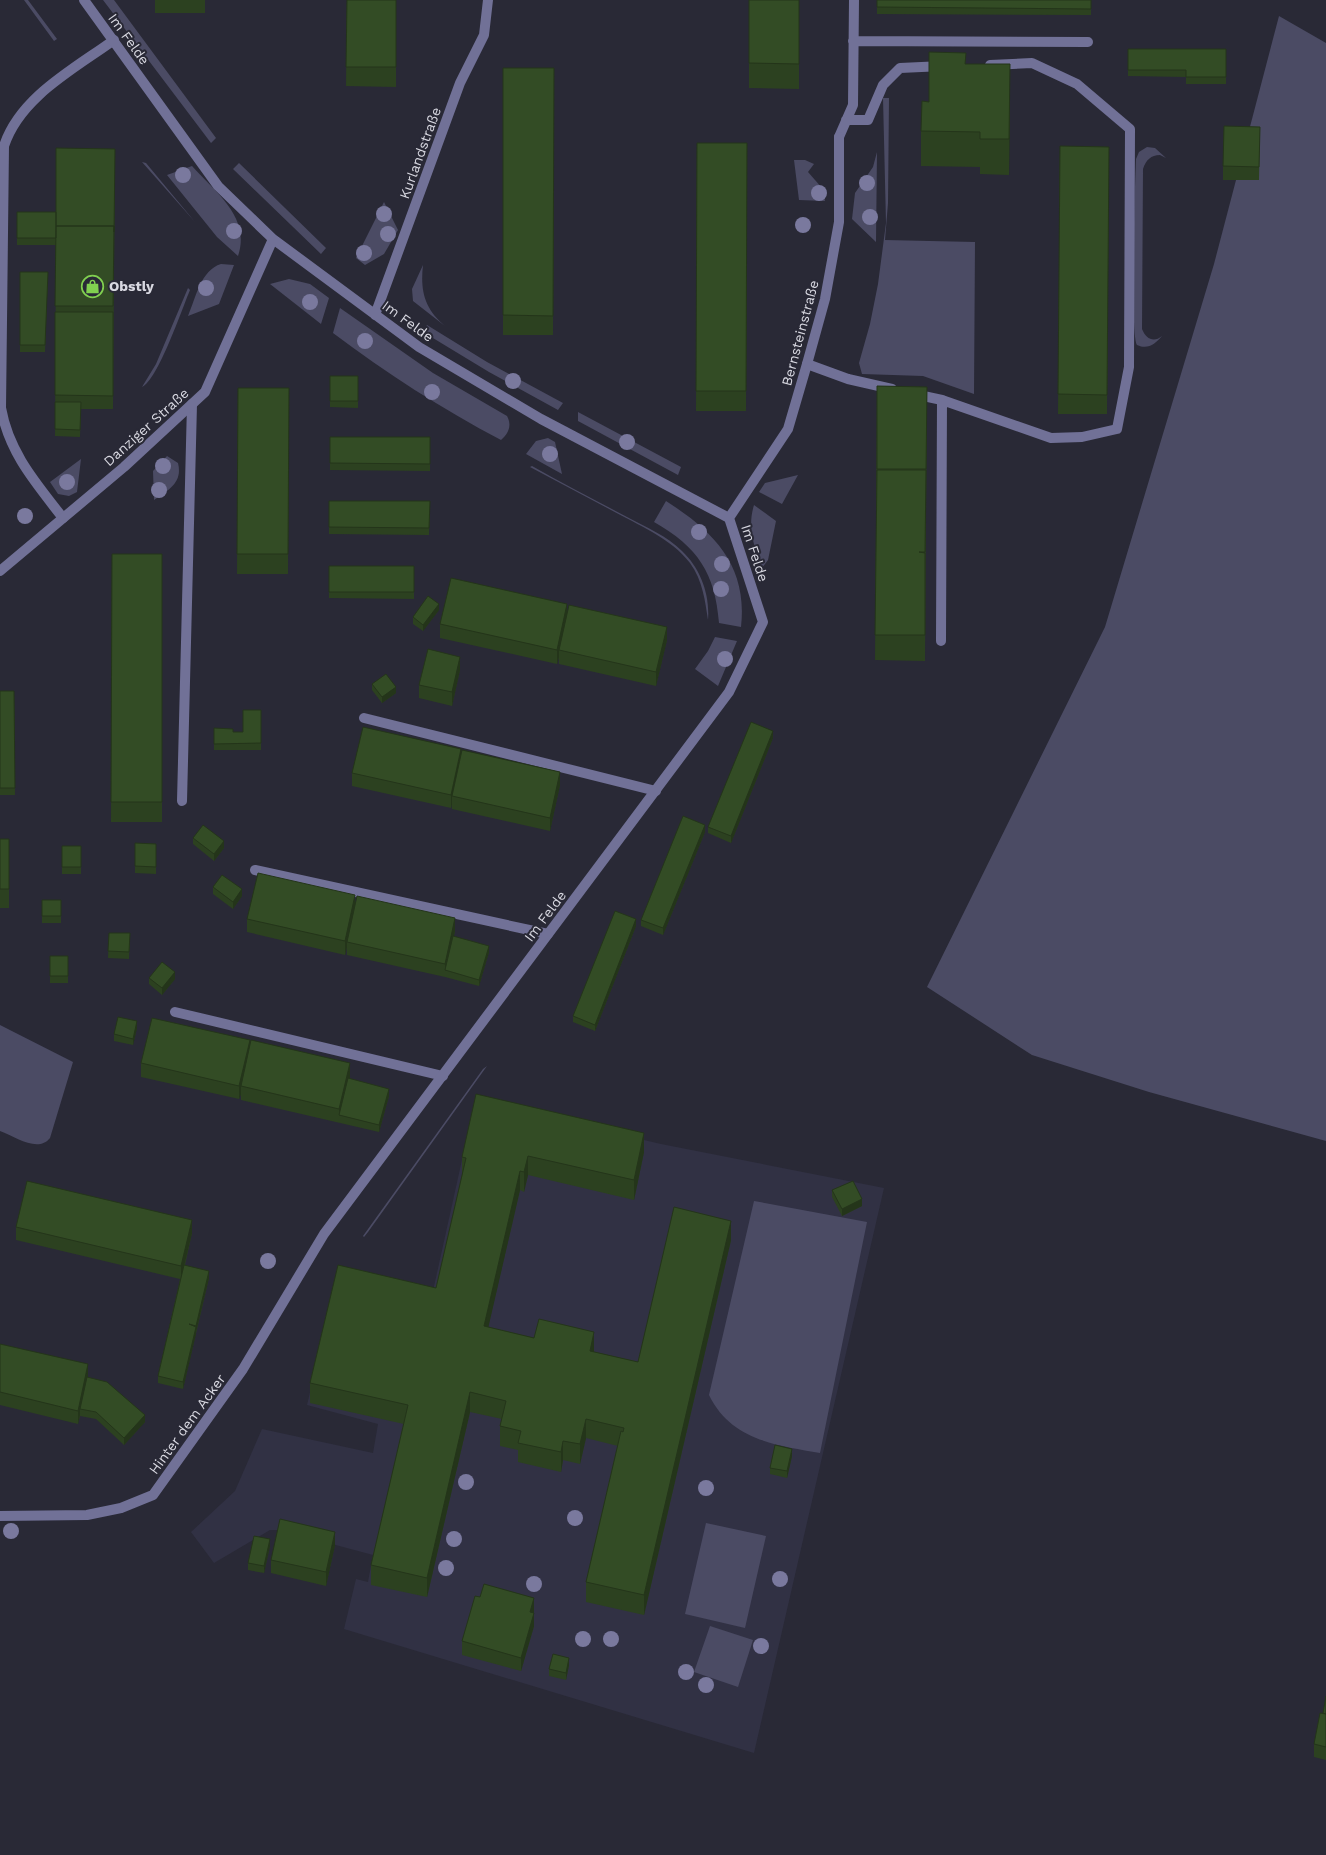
<svg xmlns="http://www.w3.org/2000/svg" width="1326" height="1855" font-family="'Work Sans',sans-serif">
	<style>
		.built { fill: #313144 }
		.green { fill: #4b4b64 }
		.lines { fill: none; stroke-linecap: round; stroke-linejoin: round }
		.service { stroke: #717197; stroke-width: 10 }
		.minor { stroke: #717197; stroke-width: 10 }
		.tree { fill: #7a799e }
		.wall { fill: #2c4120 }
		.shaded-wall { fill: #24351a }
		.building { fill: #334c25; stroke: #24351a }
		.labels { text-anchor: middle; stroke-width: 4; stroke-linejoin: round; paint-order: stroke }
		.street-label { font-size: 14px; fill: #d8d8e1; stroke: #292936 }
		.poi-label { font-size: 14px; font-weight: bold; fill: #d8d8e1; stroke: #292936; text-anchor: start }
	</style>
	<rect width="100%" height="100%" fill="#292936"/>
	<path class="built" d="M485 1103 661 1144 884 1188 754 1753 344 1629 356 1579 368 1582 373 1555 280 1530H270L214 1563 191 1532 235 1491 262 1429 373 1453 378 1424 307 1405 336 1282 431 1300 473 1110Z"/>
	<path class="green" d="M24 0H28L57 39 54 41Z
		M103 0H114L216 138 211 143Z
		M1279 16 1326 43V1141L1149 1092 1032 1055 927 987 1105 627 1214 264Z
		M883 98H889L888 203 885 240 975 242 974 394 923 376 862 374 859 363 870 324 878 284 886 223Z
		M1147 147 1155 148 1166 158 1160 155C1151 155 1146 160 1143 169L1142 329C1146 339 1154 343 1162 336 1155 344 1148 350 1137 345 1130 333 1135 184 1136 159L1139 152Z
		M877 152 876 242 852 219 855 193 873 167Z
		M794 160H805L814 164 808 172 822 188 825 201 799 200Z
		M142 162 146 163 195 222Z
		M239 163 326 248 321 254 233 169Z
		M192 166C216 193 251 217 238 256L217 237 167 175Z
		M384 202 398 230 384 254 365 265 356 258Z
		M221 264 234 265 219 304 188 316C196 297 201 270 221 264Z
		M423 265C420 292 425 309 445 326L413 301 412 289Z
		M289 279 310 284 329 298 321 324 270 284Z
		M188 288 190 290C182 309 158 380 142 387L156 364Z
		M340 308 433 373 507 416C512 425 509 433 501 440 442 409 386 373 333 333Z
		M427 325 487 362 563 403 558 410 489 372 423 332Z
		M578 412 681 467 678 475 578 421Z
		M548 438 555 442 562 474 526 454 536 441Z
		M167 456 178 463C183 483 168 490 154 500L153 471Z
		M81 459 77 492 69 496 58 494 50 482Z
		M532 466C564 484 595 500 627 517 646 527 667 536 682 551 701 569 710 595 708 620 705 601 703 581 690 563 671 538 638 525 611 510 584 496 557 481 530 467Z
		M798 475 782 504 759 492 765 483Z
		M666 501C713 531 748 565 741 627L719 623C715 573 698 547 654 522Z
		M754 505 776 521 768 560 762 568C754 546 747 528 754 505Z
		M715 637 737 641 718 686 695 669 708 651Z
		M0 1025 73 1062 50 1138C38 1153 16 1137 0 1131Z
		M487 1066 368 1232 364 1237 363 1236 483 1069Z
		M754 1201 867 1222 820 1453C775 1445 731 1440 709 1395Z
		M706 1523 766 1536 745 1628 685 1614Z
		M710 1626 753 1640 738 1687 694 1672Z"/>
	<g class="lines">
		<path class="service" d="M853 41 1088 42
			M846 120H868L883 85 900 68 943 66
			M839 137 853 105 854 0
			M807 364 848 379 892 389
			M914 394 942 400 941 641
			M942 400 1051 438 1082 437 1117 429 1129 367 1130 129 1077 84 1032 63 990 65
			M63 518C36 483 9 453 1 408L4 146C20 97 74 69 114 40
			M364 718 656 791
			M182 801 192 404
			M255 870 548 934
			M175 1012 443 1076"/>
		<path class="minor" d="M375 315 460 83 484 35 488 0
			M729 518 788 429 807 364 825 299 839 222V137
			M0 571 124 467 205 392 273 239
			M0 1516 87 1515 121 1508 153 1495 243 1369 324 1234 729 692 763 622 729 518 541 419 419 347 273 239 218 186 84 0"/>
	</g>
	<g class="tree">
		<circle cx="183" cy="175" r="8"/>
		<circle cx="867" cy="183" r="8"/>
		<circle cx="819" cy="193" r="8"/>
		<circle cx="384" cy="214" r="8"/>
		<circle cx="870" cy="217" r="8"/>
		<circle cx="803" cy="225" r="8"/>
		<circle cx="234" cy="231" r="8"/>
		<circle cx="388" cy="234" r="8"/>
		<circle cx="364" cy="253" r="8"/>
		<circle cx="206" cy="288" r="8"/>
		<circle cx="310" cy="302" r="8"/>
		<circle cx="365" cy="341" r="8"/>
		<circle cx="513" cy="381" r="8"/>
		<circle cx="432" cy="392" r="8"/>
		<circle cx="627" cy="442" r="8"/>
		<circle cx="550" cy="454" r="8"/>
		<circle cx="163" cy="466" r="8"/>
		<circle cx="67" cy="482" r="8"/>
		<circle cx="159" cy="490" r="8"/>
		<circle cx="25" cy="516" r="8"/>
		<circle cx="699" cy="532" r="8"/>
		<circle cx="722" cy="564" r="8"/>
		<circle cx="721" cy="589" r="8"/>
		<circle cx="725" cy="659" r="8"/>
		<circle cx="268" cy="1261" r="8"/>
		<circle cx="466" cy="1482" r="8"/>
		<circle cx="706" cy="1488" r="8"/>
		<circle cx="575" cy="1518" r="8"/>
		<circle cx="11" cy="1531" r="8"/>
		<circle cx="454" cy="1539" r="8"/>
		<circle cx="446" cy="1568" r="8"/>
		<circle cx="780" cy="1579" r="8"/>
		<circle cx="534" cy="1584" r="8"/>
		<circle cx="583" cy="1639" r="8"/>
		<circle cx="611" cy="1639" r="8"/>
		<circle cx="761" cy="1646" r="8"/>
		<circle cx="686" cy="1672" r="8"/>
		<circle cx="706" cy="1685" r="8"/>
	</g>
	<path class="wall" d="M155 0H205V13H155Z
		M347 0H396V87L346 86Z
		M749 0H799V89L749 88Z
		M877 0H1091V15L877 14Z
		M1226 49V84H1186V77L1128 76V70Z
		M966 64 1010 99 1009 175 980 174V167L921 166V131L929 102Z
		M503 68H554L553 335H503Z
		M1260 127 1259 180H1223V166Z
		M697 143H747L746 411H696Z
		M1060 146 1109 147 1107 414H1058Z
		M115 149 113 409H81L80 437 55 436 56 245H17V212H56Z
		M48 272 45 352H20V345Z
		M358 376V408L330 407V401Z
		M877 386 927 387 925 661 875 660Z
		M238 388H289L288 574H237Z
		M330 437H430V471L330 470Z
		M329 501H430L429 535 329 534Z
		M112 554H162V822H111Z
		M414 566V599L329 598V592Z
		M439 610 423 631 413 624V617Z
		M567 612 667 640 656 686 559 664V657L557 664 440 638V624Z
		M460 670 452 706 419 698V685Z
		M372 684 396 693 382 703 372 690Z
		M0 691H14L15 795H0Z
		M261 710V750H214V728L233 732H243Z
		M773 738 731 843 708 833V827Z
		M461 757 560 785 550 831 452 809V804L451 808 352 786V773Z
		M705 832 663 935 641 926V920Z
		M193 838 224 848 214 861 193 844Z
		M0 839H9V908H0Z
		M135 843 156 844V874L135 873Z
		M62 846H81V874H62Z
		M213 887 242 896 233 909 213 894Z
		M42 900H61V923H42Z
		M355 903 455 931 454 936 489 952 479 986 445 977 347 955V947L345 955 247 932V919Z
		M636 926 595 1031 573 1022V1016Z
		M109 933H130L129 959 108 958Z
		M50 956H68V983H50Z
		M149 978 175 979 162 995 149 984Z
		M137 1028 133 1045 114 1041V1034Z
		M250 1046 350 1077 349 1079 389 1096 379 1132 241 1100V1094L239 1099 141 1077V1063Z
		M644 1152 634 1200 528 1175 524 1192 520 1190 488 1327 638 1362 731 1240 644 1615 586 1602V1582L618 1446 586 1438 580 1464 563 1460 561 1472 518 1462V1450L500 1446V1426L502 1419 470 1412 427 1597 371 1585V1565L404 1424 310 1403V1383L436 1288 462 1176V1157Z
		M832 1190 862 1206 842 1216 832 1197Z
		M16 1227 192 1233 185 1265 209 1278 183 1389 158 1383V1376L180 1279 16 1240Z
		M0 1344 88 1377 145 1422 124 1445 96 1419 80 1416 78 1424 0 1405Z
		M792 1456 787 1478 770 1474V1468Z
		M335 1545 326 1586 271 1573V1560Z
		M270 1546 264 1573 248 1570V1563Z
		M534 1612V1626L521 1671 462 1655V1641Z
		M569 1665 566 1680 549 1676V1669Z
		M1326 1696V1760L1314 1757V1744L1323 1713Z"/>
	<path class="shaded-wall" d="M1010 64V99L1009 175V139Z
		M439 604V610L423 631V625Z
		M567 604V618L559 650V657L557 664V650Z
		M667 627V640L656 686V672Z
		M460 657V670L452 706V692Z
		M396 687V693L382 703V697Z
		M773 731V738L731 843V836Z
		M461 749V762L452 796V804L451 808V795Z
		M560 772V785L550 831V818Z
		M705 825V832L663 935V928Z
		M224 841V848L214 861V854Z
		M242 889V896L233 909V902Z
		M355 895V909L347 942V947L345 955V941Z
		M455 918V931L446 971 445 970V964Z
		M636 919V926L595 1031V1025Z
		M489 946V952L479 986V980Z
		M175 972V979L162 995V988Z
		M137 1021V1028L133 1045V1039Z
		M250 1040V1054L241 1086V1094L239 1099V1086Z
		M350 1063V1077L340 1116 339 1115V1109Z
		M389 1089V1096L379 1132V1125Z
		M644 1133V1152L634 1200V1180Z
		M528 1156V1175L524 1192V1172Z
		M520 1171V1190L484 1346V1326Z
		M862 1199V1206L842 1216V1209Z
		M192 1220V1233L181 1279V1266Z
		M731 1221V1240L644 1615V1595Z
		M209 1271V1278L196 1332V1326Z
		M196 1327V1334L183 1389V1382Z
		M594 1332V1351L590 1371V1351Z
		M88 1364V1378L80 1409V1415L78 1424V1411Z
		M470 1392V1412L427 1597V1578Z
		M145 1415V1422L124 1445V1438Z
		M586 1419V1438L580 1464V1444Z
		M563 1441V1460L561 1472V1452Z
		M792 1449V1456L787 1478V1471Z
		M335 1532V1545L326 1586V1572Z
		M270 1539V1546L264 1573V1566Z
		M534 1598V1612L530 1625V1612Z
		M534 1613V1626L521 1671V1658Z
		M569 1658V1665L566 1680V1673Z"/>
	<path class="building" d="M347 0H396V67H346Z
		M749 0H799V64L749 63Z
		M877 0H1091V9L877 7Z
		M1128 49H1226V77H1186V70H1128Z
		M929 52 966 53 965 64H1010L1009 139H980V132L921 131 922 101 929 102Z
		M503 68H554L553 316 503 315Z
		M1224 126 1260 127 1259 167 1223 166Z
		M697 143H747L746 391H696Z
		M1060 146 1109 147 1107 395 1058 394Z
		M56 148 115 149 114 232V226H56Z
		M17 212H56V238H17Z
		M56 226H114L113 306H55Z
		M20 272H48L45 345H20Z
		M55 312H113V396L55 395Z
		M330 376H358V401H330Z
		M877 386 927 387 926 469H877Z
		M238 388H289L288 554H237Z
		M55 402H81L80 430 55 429Z
		M330 437H430V464L330 463Z
		M877 470H926L925 552H919L925 553V635H875Z
		M329 501H430L429 528 329 527Z
		M112 554H162V802H111Z
		M329 566H414V592H329Z
		M451 578 567 604 557 650 440 624Z
		M428 596 439 604 423 625 413 617Z
		M569 605 667 627 656 672 559 650Z
		M428 649 460 657 452 692 419 685Z
		M386 674 396 687 382 697 372 684Z
		M0 691H14L15 788H0Z
		M243 710H261V743L214 744V728L233 729V732H243Z
		M751 722 773 731 731 836 708 827Z
		M363 727 461 749 451 795 352 773Z
		M462 750 560 772 550 818 452 796Z
		M683 816 705 825 663 928 641 920Z
		M203 825 224 841 214 854 193 838Z
		M0 839H9V889H0Z
		M135 843 156 844V867L135 866Z
		M62 846H81V867H62Z
		M258 873 355 895 345 941 247 919Z
		M222 875 242 889 233 902 213 887Z
		M357 896 455 918 445 964 347 942Z
		M42 900H61V916H42Z
		M615 911 636 919 595 1025 573 1016Z
		M109 933H130L129 952 108 951Z
		M453 936 489 946 479 980 445 970Z
		M50 956H68V976H50Z
		M162 962 175 972 162 988 149 978Z
		M118 1017 137 1021 133 1039 114 1034Z
		M152 1018 250 1040 239 1086 141 1063Z
		M251 1040 350 1063 339 1109 241 1086Z
		M348 1078 389 1089 379 1125 339 1115Z
		M476 1094 644 1133 634 1180 528 1156 524 1172 520 1171 484 1326 534 1338 539 1319 594 1332 590 1351 638 1362 674 1207 731 1221 644 1595 586 1582 621 1431 623 1432 624 1428 586 1419 580 1444 563 1441 561 1452 518 1443 521 1431 500 1426 506 1401 470 1392 427 1578 371 1565 408 1405 310 1383 338 1265 436 1288 466 1158 462 1157Z
		M27 1181 192 1220 181 1266 16 1227Z
		M853 1181 862 1199 842 1209 832 1190Z
		M184 1265 209 1271 196 1326 189 1324 196 1327 183 1382 158 1376Z
		M0 1344 88 1364 78 1411 0 1392Z
		M87 1377 107 1382 145 1415 124 1438 96 1412 80 1409Z
		M775 1445 792 1449 787 1471 770 1468Z
		M280 1519 335 1532 326 1572 271 1560Z
		M254 1536 270 1539 264 1566 248 1563Z
		M484 1584 534 1598 530 1612 534 1613 521 1658 462 1641 475 1596 480 1597Z
		M553 1654 569 1658 566 1673 549 1669Z
		M1326 1696V1714L1323 1713Z
		M1320 1713 1326 1714V1747L1314 1744Z"/>
	<defs>
		<symbol id="shop-ring" viewBox="-11 -11 22 22"><circle r="9.5" fill="#292936" stroke="#81d050" stroke-width="1.5"/><path d="M-5-2.5h2.3a2.7 3.5 0 0 1 5.4 0H5L5.5 6h-11ZM-1.5-2.5h3a1.5 2.3 0 0 0-3 0Z" fill="#81d050"/></symbol>
	</defs>
	<g fill-rule="evenodd">
		<use href="#shop-ring" x="80" y="274" width="25" height="25"/>
	</g>
	<g class="labels">
		<g class="street-label">
			<text transform="translate(129 39) rotate(54)" y="5">Im Felde</text>
			<text transform="translate(420 153) rotate(-70)" y="5">Kurlandstraße</text>
			<text transform="translate(408 321) rotate(36)" y="5">Im Felde</text>
			<text transform="translate(800 333) rotate(-75)" y="5">Bernsteinstraße</text>
			<text transform="translate(146 427) rotate(-42)" y="5">Danziger Straße</text>
			<text transform="translate(755 553) rotate(72)" y="5">Im Felde</text>
			<text transform="translate(545 916) rotate(-53)" y="5">Im Felde</text>
			<text transform="translate(187 1424) rotate(-54)" y="5">Hinter dem Acker</text>
		</g>
		<g class="poi-label">
			<text x="109" y="291">Obstly</text>
		</g>
	</g>
</svg>
